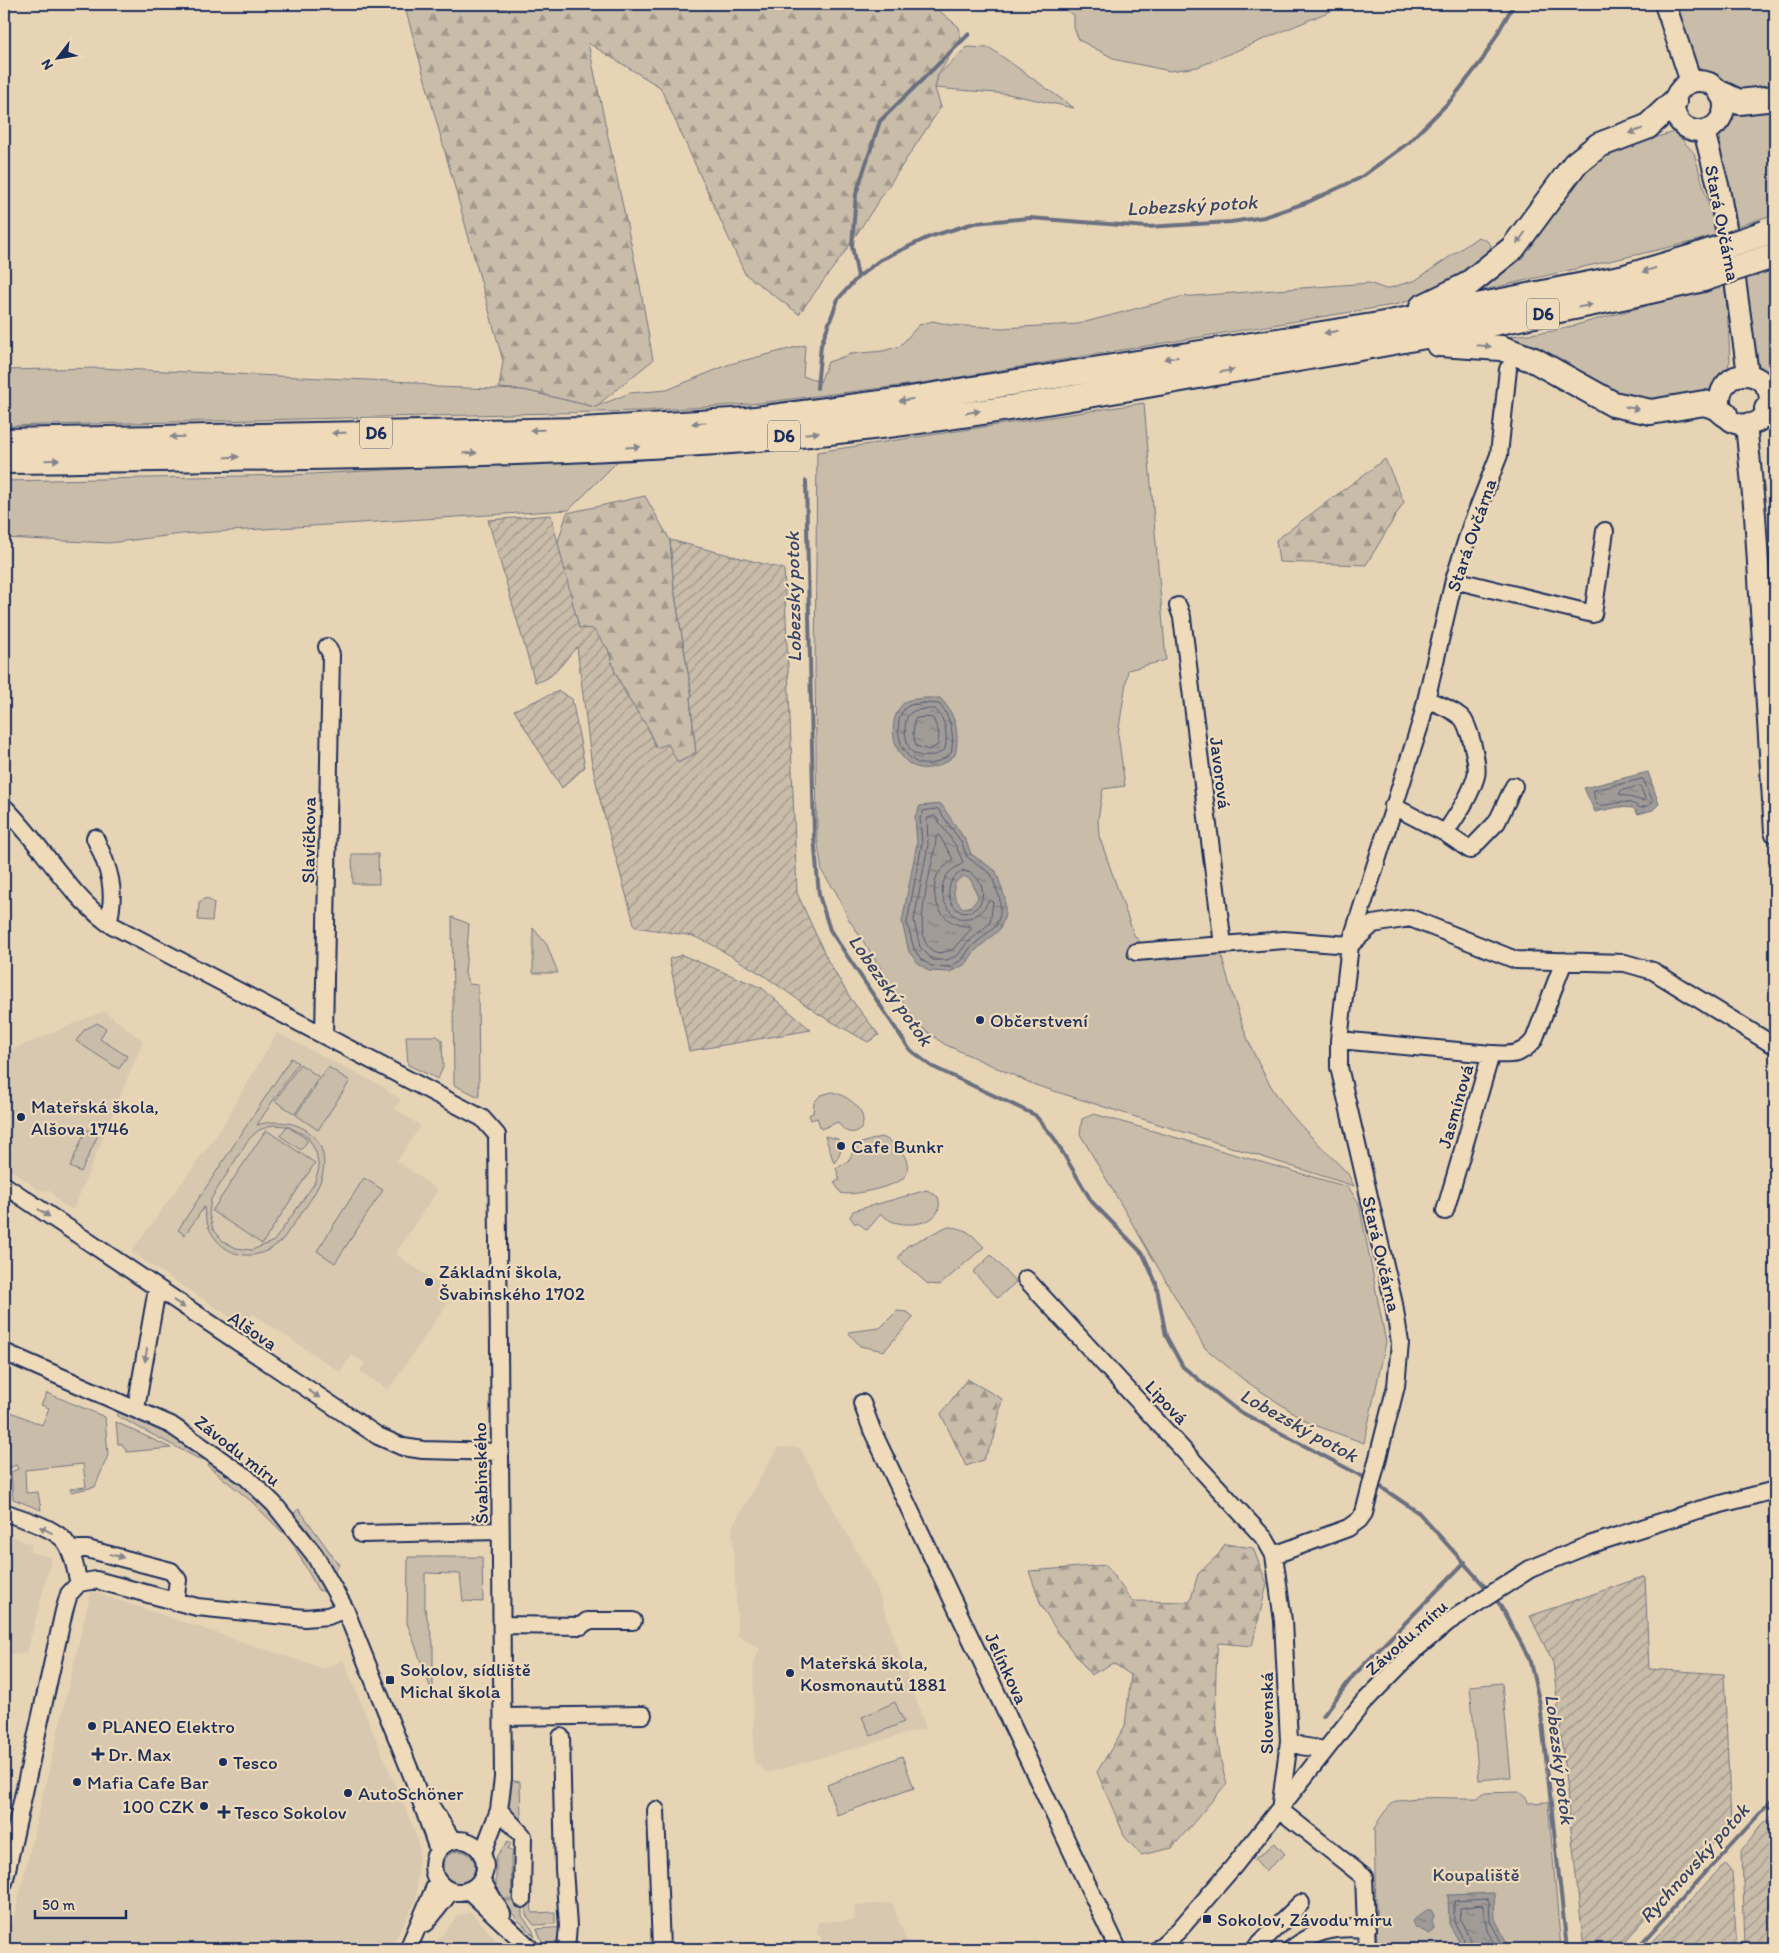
<svg xmlns="http://www.w3.org/2000/svg" width="1779" height="1953" font-family="Itim,sans-serif">
	<style>
		.built { fill: #d8c8af }
		.green { fill: #c9bca9; stroke: #727684; fill-rule: evenodd }
		.forest { fill: url(#forest-firs); stroke: #727684 }
		.garden { fill: url(#garden-furrows); stroke: #727684 }
		.water { fill: url(#water-ripples); stroke: #6b7080; fill-rule: evenodd }
		.lines { fill: none; stroke-linecap: round; stroke-linejoin: round }
		.shore { stroke: #505a75; stroke-width: 1 }
		.stream { stroke: #6b7080; stroke-width: 4 }
		.minor-casing { stroke: #1b2f5e; stroke-width: 20 }
		.major-casing { stroke: #1b2f5e; stroke-width: 24 }
		.highway-casing { stroke: #1b2f5e; stroke-width: 28 }
		.minor { stroke: #efdbb9; stroke-width: 16 }
		.major { stroke: #efdbb9; stroke-width: 20 }
		.highway { stroke: #efdbb9; stroke-width: 24 }
		.highway-bridge-casing { stroke: #1b2f5e; stroke-width: 28; stroke-linecap: butt }
		.highway-bridge { stroke: #efdbb9; stroke-width: 24 }
		.oneway { fill: #85858c }
		.poi-dot { fill: #1b2f5e; stroke: #efdbb9; stroke-width: 2 }
		.labels { text-anchor: middle; stroke-width: 4.5; stroke-linejoin: round; paint-order: stroke }
		.shield { fill: #efdbb9; stroke: #5b6379; stroke-width: 1 }
		.shield-label { font-size: 18px; font-weight: bold; fill: #1b2f5e }
		.street-label { font-size: 19px; fill: #1b2f5e; stroke: #efdbb9 }
		.poi-label { font-size: 19px; fill: #1b2f5e; stroke: #efdbb9; text-anchor: start }
		.park-label { font-size: 19px; fill: #354469; stroke: #efdbb9 }
		.water-label { font-size: 20px; font-style: italic; fill: #364569; stroke: #efdbb9 }
	</style>
	<defs>
		<pattern id="forest-firs" width="22" height="20" patternUnits="userSpaceOnUse" patternTransform="scale(1.25)"><rect width="22" height="20" fill="#c9bca9"/><path d="M5 1l3.5 6h-7zM16 11l3.5 6h-7z" fill="#a2998d"/></pattern>
		<pattern id="garden-furrows" width="10" height="10" patternUnits="userSpaceOnUse" patternTransform="scale(1.25)"><rect width="10" height="10" fill="#c9bca9"/><path d="M-1 1l2-2M0 10L10 0M9 11l2-2" fill="none" stroke="#a2998d"/></pattern>
		<pattern id="water-ripples" width="26" height="14" patternUnits="userSpaceOnUse" patternTransform="scale(1.25)"><rect width="26" height="14" fill="#a09b97"/><path d="M2 4q2-2 4 0t4 0M15 11q2-2 4 0t4 0" fill="none" stroke="#827f7e"/></pattern>
	</defs>
	<rect width="100%" height="100%" fill="#e7d4b5"/>
	<filter id="ink" filterUnits="userSpaceOnUse"><feTurbulence type="fractalNoise" baseFrequency=".02" numOctaves="2"/><feDisplacementMap in="SourceGraphic" scale="10" xChannelSelector="R" yChannelSelector="G"/><feConvolveMatrix kernelMatrix="1 2 1 2 8 2 1 2 1" color-interpolation-filters="sRGB"/></filter>
	<g filter="url(#ink)">
		<path class="built" d="M104 1011 143 1041 73 1210 59 1202 51 1191 39 1190 4 1165V1053Z
			M277 1033 386 1088 388 1092 401 1099 395 1109 421 1126 397 1161 438 1190 395 1254 454 1294 388 1390 360 1371 365 1363 352 1355 340 1372 253 1314 244 1326 131 1252 218 1133Z
			M778 1447 800 1448 876 1586 926 1728 767 1773 754 1762 753 1662 760 1649 738 1636 732 1527Z
			M4 1532 32 1545 30 1552 52 1557 27 1652 4 1655Z
			M91 1591 324 1669 343 1660 417 1837 419 1848 416 1901 390 1949H281L264 1945 263 1949H4L6 1924 13 1922Z
			M892 1903 910 1949H821V1935H817L818 1922 855 1920 854 1905Z
			M471 1912 504 1949H431L457 1916Z"/>
		<path class="green" d="M1055 4H1347L1198 67 1170 71 1117 60 1079 40 1074 28V15Z
			M1673 4H1775V89C1742 95 1720 90 1697 65Z
			M967 47 990 48 1074 108 1008 94 935 88 938 75Z
			M1775 107V214L1738 226 1721 152 1720 132 1729 119 1738 113Z
			M1675 132 1694 153 1717 234 1696 241 1471 293 1584 170 1618 148Z
			M1478 237 1486 240 1491 245 1486 263 1425 295 1399 304 923 383 750 404 641 411 4 426V370L98 368 413 382 436 387 524 390 595 407 630 393 667 390 730 364 805 345 803 376 820 382 828 362 851 354 883 351 900 346 919 325 933 321 950 325 1001 328 1078 324 1180 297 1369 283 1386 289 1416 280Z
			M1775 267V385C1749 374 1748 302 1745 277Z
			M1726 284 1730 361 1726 371 1707 393 1665 401 1638 400 1609 390 1508 339 1511 336 1554 331Z
			M1144 403 1166 660 1128 670 1118 734 1125 786 1103 789 1098 819 1099 836 1134 935 1144 946 1221 953C1235 1006 1250 1059 1283 1104 1301 1129 1327 1151 1348 1174L1354 1186 1035 1085 944 1044 917 1024 848 918 836 892 822 872 817 837 815 668 817 452Z
			M618 461 569 510 182 534 109 543 4 538V481L292 475 516 463Z
			M352 854H378L379 884H353Z
			M206 898 214 903 212 921 198 920 199 902Z
			M452 917 469 924 465 974 469 984 478 985 479 1097 454 1085Z
			M533 928 547 945 558 973H533Z
			M97 1023 106 1028 100 1039 127 1056 119 1069 76 1041 84 1030Z
			M406 1036H437L442 1040 443 1067 438 1079 408 1065Z
			M291 1058 298 1063 257 1125C293 1114 333 1134 322 1177 316 1196 295 1221 283 1239 250 1272 207 1251 204 1207L185 1235 178 1230ZM273 1125 287 1126 280 1136 301 1150 308 1140 287 1126 308 1137 316 1152 319 1168 314 1184 274 1241 252 1250 236 1248 223 1241 213 1229 209 1214 211 1199 248 1140 259 1130Z
			M300 1064 319 1077 295 1114 275 1101Z
			M328 1067 350 1081 318 1130 296 1115Z
			M832 1092C848 1095 870 1112 861 1129 851 1136 844 1132 838 1122L821 1129 817 1118 811 1120 809 1115 813 1113 814 1102 821 1095Z
			M1094 1114 1348 1187 1359 1203 1386 1342 1364 1443 1309 1423 1244 1380 1205 1348 1080 1134 1082 1119Z
			M86 1129 98 1135 81 1172 70 1167Z
			M266 1130 315 1163 262 1244 212 1211Z
			M825 1136 838 1139C843 1149 840 1155 834 1163Z
			M880 1137C896 1139 919 1166 901 1180 894 1186 850 1197 841 1193L834 1182 840 1180 836 1168 848 1162 856 1145Z
			M364 1178 383 1190 335 1263 317 1251Z
			M927 1190 938 1197C946 1221 916 1227 898 1223 891 1222 886 1218 881 1214L867 1230 857 1222 855 1224 850 1217 853 1211Z
			M946 1227C965 1227 971 1233 984 1247L940 1285 928 1284 898 1258 907 1246Z
			M991 1255 1016 1282 998 1298 973 1272Z
			M897 1311 907 1312 914 1317 884 1351 860 1346 848 1332 880 1328Z
			M47 1393 105 1417 108 1455 95 1487 71 1492 70 1489 86 1487 83 1464 25 1470 26 1493 38 1492 41 1510 13 1499 11 1472 18 1469 16 1465 7 1469 9 1497 4 1495V1460L9 1459 8 1436H4V1409L42 1425 49 1408 41 1405Z
			M116 1409 188 1444 204 1458 201 1460 117 1416Z
			M116 1422 171 1448 127 1452 122 1444H118Z
			M211 1459 260 1499 285 1529 284 1532H282L251 1501 208 1466Z
			M299 1509 339 1565 334 1572 310 1533 294 1513Z
			M293 1544 303 1550 327 1592 318 1590Z
			M408 1557H482L483 1602 463 1601 460 1574 425 1573V1609L433 1642V1689H431L407 1623Z
			M1502 1683 1511 1777 1479 1780 1470 1686Z
			M895 1702 904 1722 871 1736 862 1717Z
			M902 1756 914 1788 837 1815 827 1785Z
			M509 1780 520 1782 521 1818 519 1820 507 1808Z
			M1519 1792 1526 1798 1527 1803 1548 1802 1561 1949H1377L1374 1830C1378 1821 1384 1811 1392 1804 1405 1794 1460 1799 1478 1798L1482 1793Z
			M508 1841 511 1843 508 1849 513 1852 517 1847 511 1857 512 1899H502L496 1886V1857Z
			M1275 1843 1285 1854 1265 1871 1255 1859Z
			M443 1867a16 16 0 1 1 32 0a16 16 0 1 1-32 0Z
			M526 1899H531L532 1913 555 1912V1924L534 1925 526 1915Z
			M522 1900V1916L532 1929 535 1937 516 1918 503 1901Z
			M565 1927 560 1949H548L543 1945 537 1929Z"/>
		<path class="forest" d="M404 4H931L959 27 961 38 938 75 935 88 941 107 844 253 799 314 745 274 660 87 588 43 640 286 653 360 595 407 524 390 499 388 503 361Z
			M1385 459 1404 502 1366 565 1279 562 1276 540Z
			M645 496 670 540 674 588 692 697H690L696 753 678 763 656 748 647 726 629 700 615 672 608 649 579 628 557 545 567 513Z
			M967 1379 1002 1399 994 1439 983 1460 966 1466 941 1414Z
			M1225 1544 1253 1548 1267 1584 1252 1646 1218 1643C1214 1680 1214 1749 1227 1783L1172 1848 1141 1855 1125 1837 1097 1772 1125 1726 1131 1675 1113 1663 1091 1675 1058 1633 1041 1605 1029 1571 1106 1565 1132 1601 1190 1602 1198 1574 1219 1554Z"/>
		<path class="garden" d="M551 515 579 628 593 629 608 649 615 672 629 700 647 726 656 748 668 744 678 763 696 753 690 697 692 696 674 588 670 540 784 569 797 893 828 961 851 999 879 1035 868 1042 820 1015 763 975 711 944 693 936 635 927 600 800 591 759 577 647C566 657 553 682 535 682L488 520Z
			M559 691 572 699 585 767 562 788 514 710Z
			M682 955 762 988 811 1030 689 1051 669 959Z
			M1645 1576 1649 1669 1724 1674 1731 1824 1618 1949H1584L1553 1663 1530 1616Z
			M1775 1814V1949H1745L1742 1851 1759 1828Z
			M1725 1863 1732 1872 1737 1949H1645Z"/>
		<path class="water" d="M924 698H940C956 714 960 734 955 755 904 798 876 726 905 702 909 699 918 699 924 698Z
			M1648 772 1659 804 1653 810 1638 814 1633 808 1619 807 1595 812 1584 788Z
			M941 804 966 841 971 854 996 871 1005 898V915L1000 929 974 952 966 964 950 972 929 971 918 963 909 952 902 922 917 843 915 817 920 806ZM964 876 971 880 978 897C975 904 971 907 963 908 952 898 949 883 964 876Z
			M1494 1893 1495 1919 1510 1949H1451L1460 1943 1449 1924 1448 1895Z
			M1427 1910H1431L1434 1915 1432 1922 1434 1928 1430 1934 1415 1927 1412 1921Z"/>
		<g class="lines">
			<path class="shore" d="M924 703 939 704C951 717 955 736 951 753 907 791 884 722 908 706 912 704 919 704 924 703Z
				M925 709H935C946 719 948 736 945 749 934 758 922 759 911 751 905 742 901 718 912 712 915 710 921 710 925 709Z
				M925 717 933 718 939 733 938 745 929 750 916 746 913 732 915 719Z
				M1643 779 1653 801 1650 805 1640 808C1624 795 1610 809 1596 804L1593 791Z
				M1640 786 1645 798 1643 801 1619 794 1621 791Z
				M938 809 962 843 967 857 991 874 1000 899V915L996 926 970 948 962 960 949 967 931 966 921 959 914 949 907 922 922 844 920 818 924 811Z
				M935 816 956 846 963 862C960 867 952 868 948 874 936 888 944 911 959 918 975 920 983 912 989 900L993 902 990 923 966 944 958 955 947 960H933L920 947 914 921 928 845 927 819Z
				M939 835 953 859C948 865 941 868 937 876 928 900 944 928 970 926L972 928 952 950 940 953C902 948 937 860 936 837Z
				M963 871C985 872 993 910 963 913 944 905 944 879 963 871Z
				M1460 1949 1464 1940 1454 1922V1901L1487 1899 1489 1901 1490 1921 1505 1949
				M1469 1949 1470 1939 1461 1921 1460 1908 1481 1905 1483 1907 1487 1931 1499 1949"/>
			<path class="stream" d="M858 277 852 246 856 194 880 121 969 34
				M817 388 821 345 838 299 858 277 880 260 929 237 974 223 1030 218 1147 227 1231 222 1264 217 1308 202 1360 178 1408 143 1452 99 1483 59 1514 4
				M806 481 814 836 819 895 830 930 910 1050 931 1066 1035 1115 1054 1138 1092 1202 1143 1254 1156 1283 1166 1336 1183 1367 1237 1410 1369 1480
				M1375 1483 1419 1513 1489 1591
				M1493 1596 1501 1606 1529 1658 1540 1704 1567 1949
				M1323 1716 1353 1676 1465 1562
				M1636 1949 1775 1797"/>
			<defs>
				<path id="minor" d="M1454 580 1593 614 1605 531
					M1178 606 1182 617 1223 945
					M1393 806 1445 833C1457 815 1470 797 1476 776 1479 766 1469 723 1461 717 1451 709 1439 704 1427 700
					M4 807C41 843 66 892 108 923L482 1118 497 1135 503 1778 499 1810 482 1855
					M1445 833 1470 850 1497 822 1514 786
					M95 838C109 868 117 890 108 923
					M1136 952 1284 940 1350 945 1373 924 1410 918 1516 960 1625 963 1653 971 1770 1043H1775
					M324 1035 331 654 327 647
					M1339 1040 1491 1054
					M4 1185 378 1436 403 1447 423 1450 500 1452
					M1445 1211 1491 1054C1511 1055 1521 1056 1534 1040L1564 961
					M1026 1279 1265 1539 1274 1555 1283 1621 1289 1741 1280 1810 1364 1877 1367 1949
					M4 1352 171 1425 246 1477 274 1504 314 1554 345 1609 413 1778 438 1850
					M862 1403 872 1430 1118 1949
					M136 1408 157 1289
					M4 1512C22 1519 47 1525 62 1538 73 1548 75 1570 79 1583
					M361 1534 500 1531
					M1274 1555 1348 1528 1359 1520 1364 1513 1396 1386 1400 1343 1394 1304 1339 1067V1040L1350 945 1421 722 1454 580 1471 526 1499 455 1508 369
					M72 1556 79 1549H87L171 1571 178 1580 175 1602
					M502 1625 581 1626 587 1621H633
					M503 1717 643 1715
					M561 1737 564 1869 568 1926 566 1949
					M1289 1741 1301 1746 1325 1750
					M429 1803 453 1841
					M499 1810 523 1836 522 1899
					M656 1810 661 1949
					M433 1866a26 26 0 1 1 52 0a26 26 0 1 1-52 0Z
					M481 1879 502 1914
					M4 1883 64 1611 69 1594 79 1583 96 1580 197 1607 305 1618 328 1616 345 1609
					M468 1890 531 1949
					M426 1923 451 1891
					M408 1949 437 1882
					M1158 1949 1179 1930 1234 1866 1362 1704 1416 1649 1448 1622 1530 1569 1589 1545 1698 1510 1775 1490
					M1254 1949 1301 1903
					M1291 1949C1317 1930 1334 1926 1367 1929"/>
				<path id="major" d="M1665 4 1691 82
					M1674 106a25 25 0 1 1 50 0a25 25 0 1 1-50 0Z
					M1704 131 1719 189 1735 280 1748 374
					M1720 400a25 25 0 1 1 50 0a25 25 0 1 1-50 0Z
					M1746 424 1755 515 1775 832"/>
				<path id="highway" d="M1722 94 1739 102 1775 98
					M1422 307 1467 285 1513 248 1575 164 1599 145 1647 127 1674 102
					M1439 344 1501 348 1534 360 1613 404 1651 412 1704 403 1717 407 1725 414
					M1767 409 1775 402
					M4 441 583 430 748 420 897 401 1379 325 1625 277 1696 256
					M4 461C250 457 498 458 744 440 898 428 1052 402 1204 375 1371 347 1538 317 1703 279"/>
			</defs>
			<use href="#minor" class="minor-casing"/>
			<use href="#major" class="major-casing"/>
			<use href="#highway" class="highway-casing"/>
			<use href="#minor" class="minor"/>
			<use href="#major" class="major"/>
			<use href="#highway" class="highway"/>
			<defs>
				<path id="highway-bridge" d="M1696 256 1765 233
					M1703 279 1773 256"/>
			</defs>
			<use href="#highway-bridge" class="highway-bridge-casing"/>
			<use href="#highway-bridge" class="highway-bridge"/>
		</g>
		<defs><path id="oneway-solid" d="M-6-.8H1V-3.2L6.5 0L1 3.2V.8H-6Z" transform="scale(1.25)"/></defs>
		<g class="oneway">
			<use href="#oneway-solid" transform="translate(1636 131) rotate(159)"/>
			<use href="#oneway-solid" transform="translate(1521 238) rotate(126)"/>
			<use href="#oneway-solid" transform="translate(1649 270) rotate(163)"/>
			<use href="#oneway-solid" transform="translate(1585 306) rotate(-11)"/>
			<use href="#oneway-solid" transform="translate(1331 332) rotate(171)"/>
			<use href="#oneway-solid" transform="translate(1484 346) rotate(5)"/>
			<use href="#oneway-solid" transform="translate(1171 358) rotate(171)"/>
			<use href="#oneway-solid" transform="translate(1227 371) rotate(-10)"/>
			<use href="#oneway-solid" transform="translate(906 400) rotate(171)"/>
			<use href="#oneway-solid" transform="translate(1632 408) rotate(12)"/>
			<use href="#oneway-solid" transform="translate(973 412) rotate(-9)"/>
			<use href="#oneway-solid" transform="translate(699 423) rotate(177)"/>
			<use href="#oneway-solid" transform="translate(537 430) rotate(179)"/>
			<use href="#oneway-solid" transform="translate(339 433) rotate(179)"/>
			<use href="#oneway-solid" transform="translate(812 433) rotate(-6)"/>
			<use href="#oneway-solid" transform="translate(177 437) rotate(179)"/>
			<use href="#oneway-solid" transform="translate(633 447) rotate(-4)"/>
			<use href="#oneway-solid" transform="translate(470 453) rotate(-1)"/>
			<use href="#oneway-solid" transform="translate(232 457) rotate(-1)"/>
			<use href="#oneway-solid" transform="translate(52 460) rotate(-1)"/>
			<use href="#oneway-solid" transform="translate(44 1213) rotate(34)"/>
			<use href="#oneway-solid" transform="translate(179 1304) rotate(34)"/>
			<use href="#oneway-solid" transform="translate(146 1355) rotate(99)"/>
			<use href="#oneway-solid" transform="translate(314 1394) rotate(34)"/>
			<use href="#oneway-solid" transform="translate(46 1530) rotate(-153)"/>
			<use href="#oneway-solid" transform="translate(117 1556) rotate(15)"/>
		</g>
	</g>
	<g class="poi-dot">
		<circle cx="980" cy="1020" r="5"/>
		<circle cx="21" cy="1117" r="5"/>
		<circle cx="841" cy="1146" r="5"/>
		<circle cx="429" cy="1282" r="5"/>
		<circle cx="790" cy="1673" r="5"/>
		<rect x="385" y="1675" width="10" height="10" rx="2.5"/>
		<circle cx="92" cy="1726" r="5"/>
		<path d="M95.5 1746.5h5v5h5v5h-5v5h-5v-5h-5v-5h5z"/>
		<circle cx="223" cy="1762" r="5"/>
		<circle cx="77" cy="1782" r="5"/>
		<circle cx="348" cy="1793" r="5"/>
		<circle cx="204" cy="1806" r="5"/>
		<path d="M221.5 1804.5h5v5h5v5h-5v5h-5v-5h-5v-5h5z"/>
		<rect x="1202" y="1914" width="10" height="10" rx="2.5"/>
	</g>
	<g class="labels">
		<g class="shield">
			<rect x="1527" y="298.5" width="32" height="31" rx="4"/>
			<rect x="360" y="417.5" width="32" height="31" rx="4"/>
			<rect x="768" y="420.5" width="32" height="31" rx="4"/>
		</g>
		<g class="shield-label">
			<text x="1543" y="320">D6</text>
			<text x="376" y="439">D6</text>
			<text x="784" y="442">D6</text>
		</g>
		<g class="street-label">
			<text transform="translate(1723 223) rotate(79)" y="7">Stará Ovčárna</text>
			<text transform="translate(1471 535) rotate(-71)" y="7">Stará Ovčárna</text>
			<text transform="translate(1221 773) rotate(83)" y="7">Javorová</text>
			<text transform="translate(308 840) rotate(-89)" y="7">Slavíčkova</text>
			<text transform="translate(1455 1106) rotate(-74)" y="7">Jasmínová</text>
			<text transform="translate(1382 1254) rotate(77)" y="7">Stará Ovčárna</text>
			<text transform="translate(253 1330) rotate(34)" y="7">Alšova</text>
			<text transform="translate(1167 1402) rotate(47)" y="7">Lipová</text>
			<text transform="translate(238 1450) rotate(38)" y="7">Závodu míru</text>
			<text transform="translate(480 1473) rotate(-91)" y="7">Švabinského</text>
			<text transform="translate(1406 1637) rotate(-42)" y="7">Závodu míru</text>
			<text transform="translate(1007 1668) rotate(65)" y="7">Jelínkova</text>
			<text transform="translate(1266 1713) rotate(-90)" y="7">Slovenská</text>
		</g>
		<g class="poi-label">
			<text x="990" y="1027">Občerstvení</text>
			<text x="31" y="1113">Mateřská škola,<tspan x="31" dy="22">Alšova 1746</tspan></text>
			<text x="851" y="1153">Cafe Bunkr</text>
			<text x="439" y="1278">Základní škola,<tspan x="439" dy="22">Švabinského 1702</tspan></text>
			<text x="800" y="1669">Mateřská škola,<tspan x="800" dy="22">Kosmonautů 1881</tspan></text>
			<text x="400" y="1676">Sokolov, sídliště<tspan x="400" dy="22">Michal škola</tspan></text>
			<text x="102" y="1733">PLANEO Elektro</text>
			<text x="108" y="1761">Dr. Max</text>
			<text x="233" y="1769">Tesco</text>
			<text x="87" y="1789">Mafia Cafe Bar</text>
			<text x="358" y="1800">AutoSchöner</text>
			<text x="194" y="1813" text-anchor="end">100 CZK</text>
			<text x="234" y="1819">Tesco Sokolov</text>
			<text x="1217" y="1926">Sokolov, Závodu míru</text>
		</g>
		<g class="park-label">
			<text x="1476" y="1881">Koupaliště</text>
		</g>
		<g class="water-label">
			<text transform="translate(1192 205) rotate(-3)" y="7">Lobezský potok</text>
			<text transform="translate(793 597) rotate(-91)" y="7">Lobezský potok</text>
			<text transform="translate(891 990) rotate(55)" y="7">Lobezský potok</text>
			<text transform="translate(1299 1425) rotate(29)" y="7">Lobezský potok</text>
			<text transform="translate(1560 1759) rotate(83)" y="7">Lobezský potok</text>
			<text transform="translate(1694 1863) rotate(-48)" y="7">Rychnovský potok</text>
		</g>
	</g>
	<rect width="1779" height="1953" fill="none" stroke="#efdbb9" stroke-width="20"/>
	<rect x="10" y="10" width="1759" height="1933" fill="none" stroke="#1b2f5e" stroke-width="2" filter="url(#ink)"/>
	<g transform="translate(58 58) rotate(239)" stroke="#efdbb9" stroke-width="4" paint-order="stroke">
	<path d="M0-4L9 19L0 12L-9 19Z" fill="#1b2f5e"/>
	<text y="-8" font-size="14" font-weight="bold" text-anchor="middle" fill="#1b2f5e">N</text>
	</g>
	<path d="M35 1910v8h91v-8" fill="none" stroke="#1b2f5e" stroke-width="2.5"/>
	<text x="42" y="1910" font-size="15" fill="#1b2f5e" stroke="#efdbb9" stroke-width="4" paint-order="stroke">50 m</text>
</svg>
